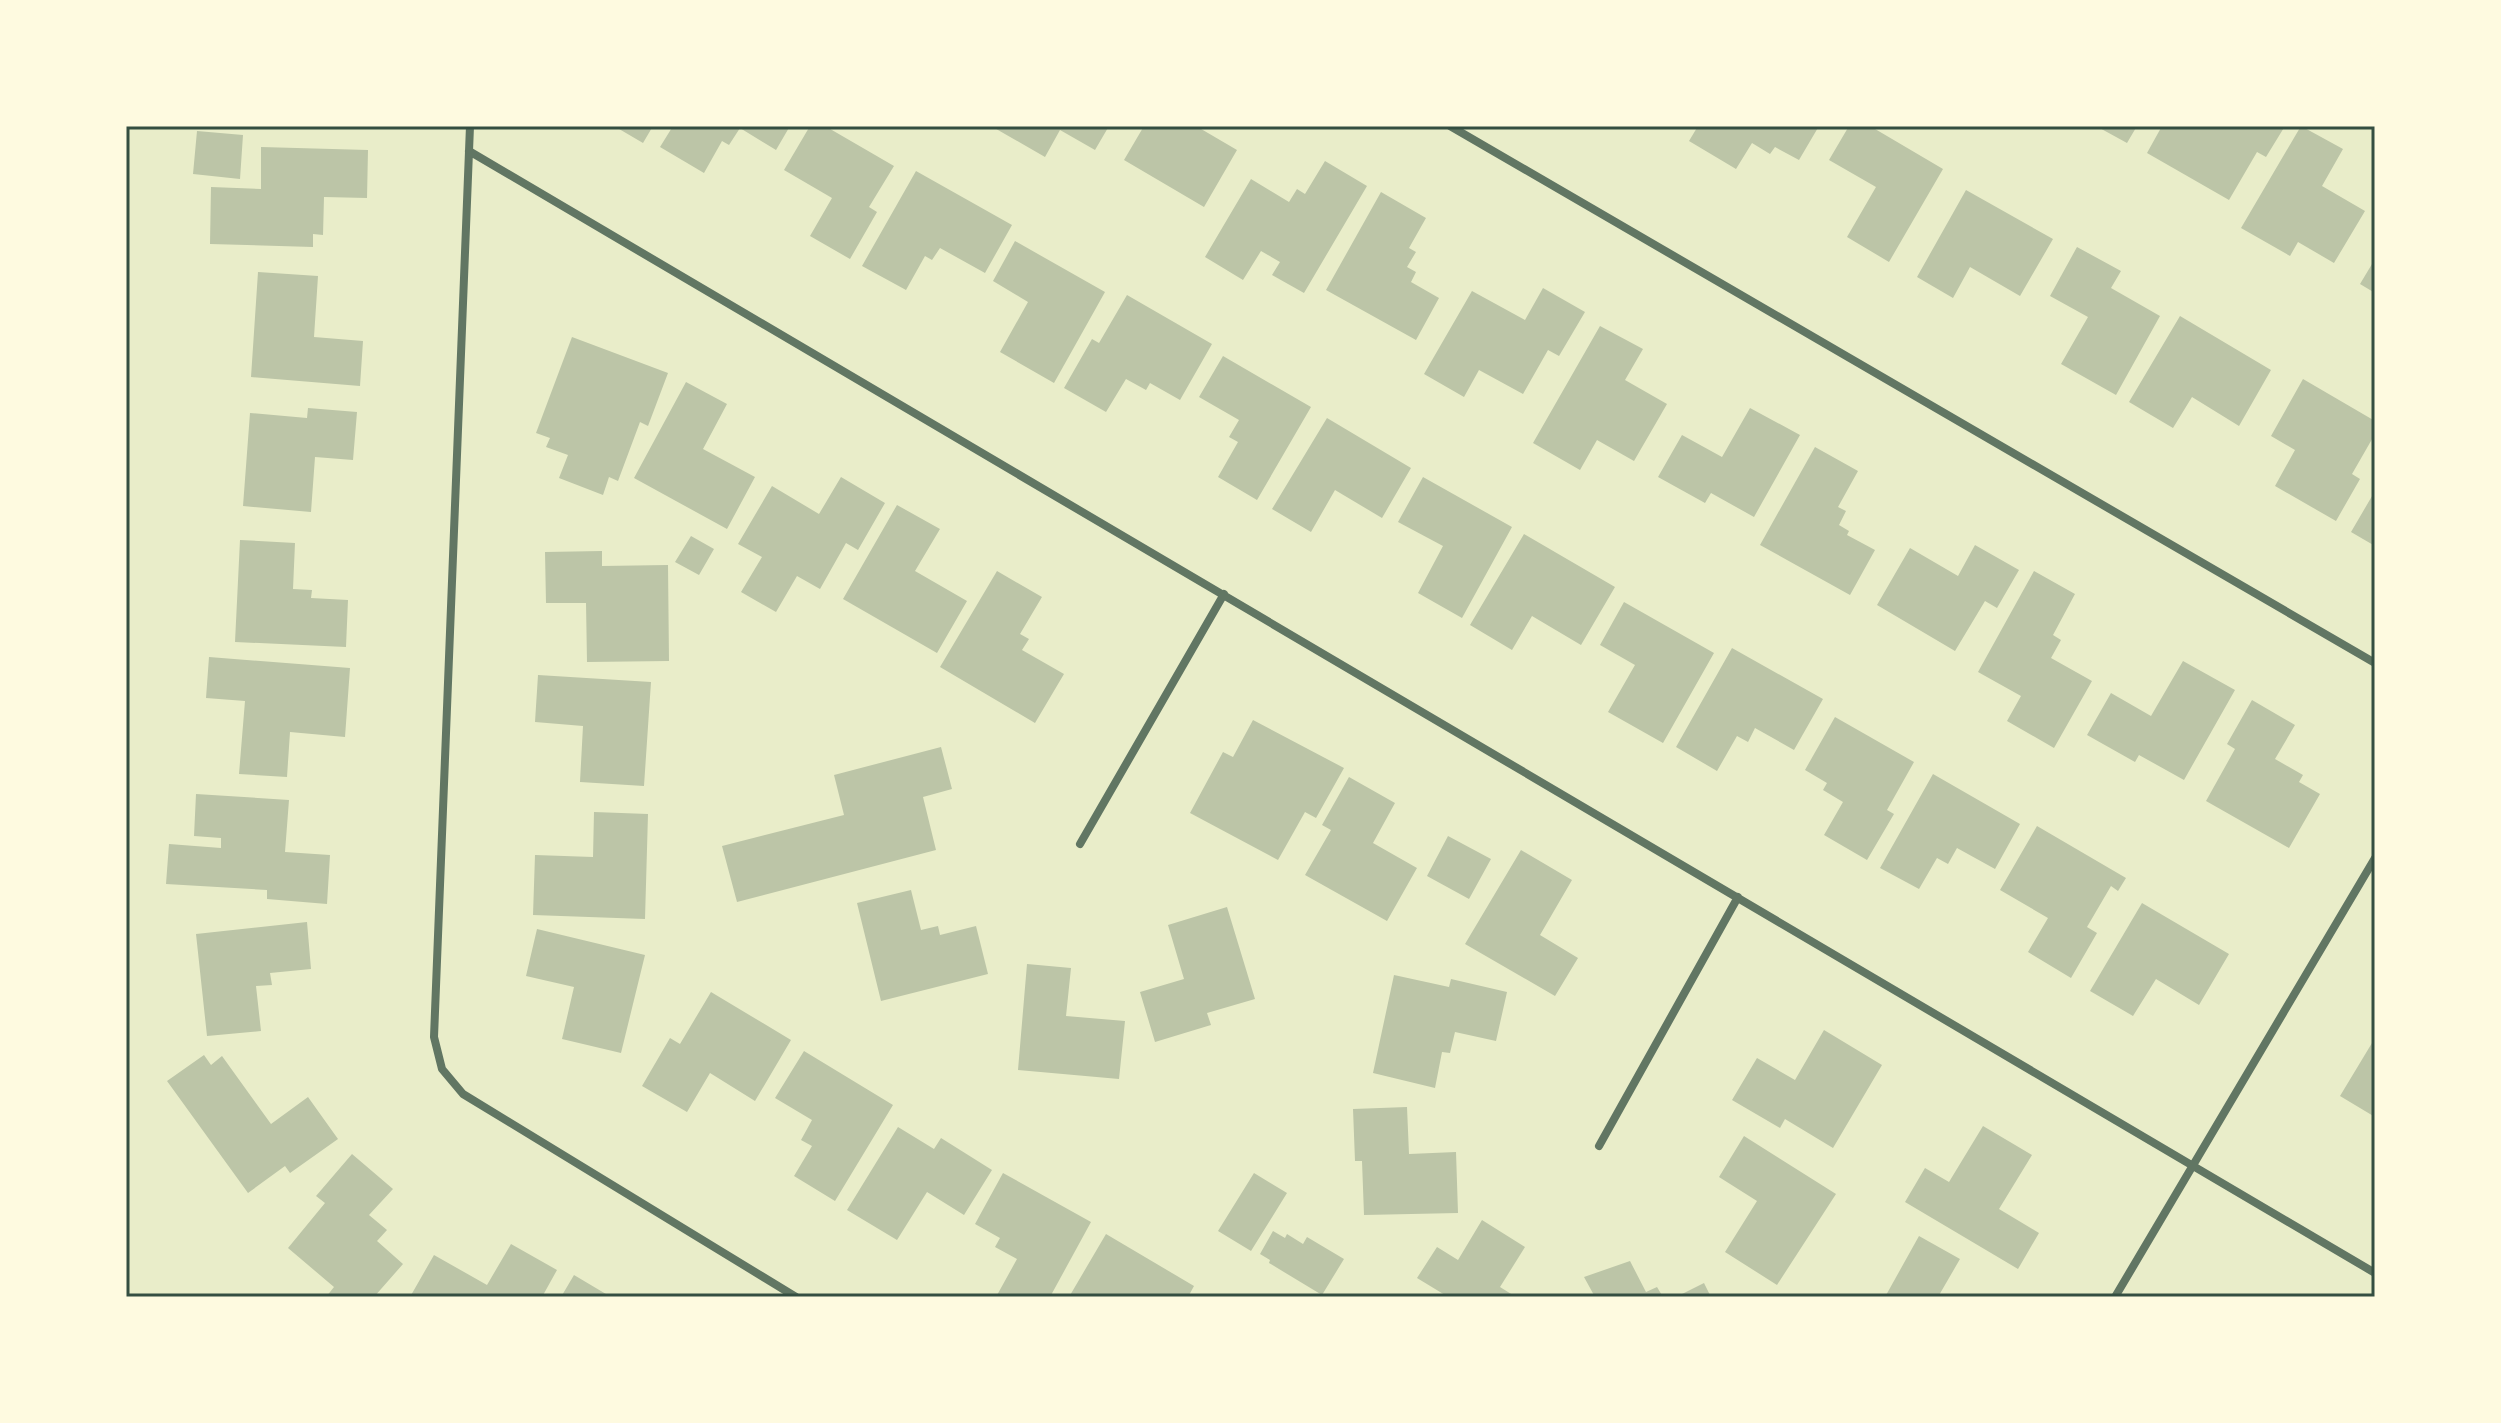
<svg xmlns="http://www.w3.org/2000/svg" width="2501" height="1423" font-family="'Noto Serif',serif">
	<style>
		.building { fill: #bcc5a7 }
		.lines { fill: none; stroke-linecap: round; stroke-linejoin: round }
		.minor { stroke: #617663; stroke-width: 8 }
		.neatline { fill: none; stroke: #344e41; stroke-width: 3 }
	</style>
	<rect width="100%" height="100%" fill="#e9edc9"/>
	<path class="building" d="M614 126H653L643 143Z
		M673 126H790L776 150 740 128 729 145 722 141 704 173 660 147Z
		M810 126H825L894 166 869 207 877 212 850 259 810 236 832 198 784 170Z
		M991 126H1109L1095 150 1060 130 1045 157Z
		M1144 126H1196L1237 150 1204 207 1124 160Z
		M1698 126H1819L1799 160 1775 147 1770 154 1752 143 1736 169 1689 141Z
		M1849 126H1870L1943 169 1889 262 1847 237 1876 187 1829 160Z
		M2096 126H2137L2127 143Z
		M2162 126H2285L2266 157 2257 152 2229 200 2147 153Z
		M2301 126 2343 149 2322 186 2365 211 2334 263 2298 242 2290 256 2241 228Z
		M197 131 243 135 240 179 193 174Z
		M261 147 368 150 367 198 324 197 323 235 313 234V247L210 244 211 187 261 189Z
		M1325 161 1367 186 1304 293 1272 275 1280 262 1261 251 1243 280 1205 257 1251 179 1289 202 1297 189 1305 194Z
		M916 171 1012 225 985 273 940 248 932 260 925 256 906 290 862 266Z
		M1966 190 2053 239 2020 296 1970 267 1953 298 1917 277Z
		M1381 192 1426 218 1409 248 1416 252 1407 267 1416 272 1411 282 1439 298 1416 340 1326 290Z
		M1015 241 1105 292 1054 383 1000 352 1028 302 993 281Z
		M2077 247 2121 271 2111 288 2160 316 2116 395 2061 364 2088 317 2050 296Z
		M2375 259V293L2360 284Z
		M258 272 318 276 314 337 363 341 360 386 251 377Z
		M1543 288 1585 312 1559 356 1548 350 1523 394 1479 370 1464 397 1424 374 1472 291 1525 320Z
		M1127 295 1212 344 1180 400 1150 383 1146 390 1126 379 1106 412 1064 388 1092 339 1099 343Z
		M2180 316 2271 370 2239 426 2192 397 2173 428 2129 402Z
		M1600 326 1643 349 1625 380 1667 404 1634 461 1597 440 1580 470 1533 443Z
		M572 337 668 373 648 426 640 422 618 481 609 477 603 495 559 478 568 455 546 447 550 438 536 433Z
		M1223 356 1311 407 1257 500 1218 477 1238 442 1229 437 1239 420 1199 397Z
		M2303 379 2375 421V434L2352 474 2360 479 2336 521 2275 486 2295 450 2271 436Z
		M686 382 727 404 703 449 755 477 727 529 634 478Z
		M308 408 357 412 353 460 315 457 311 512 243 506 250 413 307 418Z
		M1750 408 1800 435 1754 517 1711 493 1705 503 1658 477 1682 435 1722 457Z
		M1327 418 1411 468 1382 518 1335 490 1311 532 1272 509Z
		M1815 447 1858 471 1838 507 1846 511 1839 525 1849 531 1847 535 1875 550 1850 595 1760 545Z
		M841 477 885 503 858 550 846 543 820 589 797 576 776 612 741 592 762 557 738 544 772 486 819 514Z
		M1423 477 1512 527 1462 618 1418 593 1443 546 1398 522Z
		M2375 491V546L2351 532Z
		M897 505 940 529 915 571 967 601 937 653 843 599Z
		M1524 534 1615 587 1581 645 1532 616 1512 650 1470 625Z
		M691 536 714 549 699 575 675 562Z
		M240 540 295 543 293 589 312 590 311 598 348 600 346 647 235 642Z
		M1975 545 2019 570 1997 608 1985 601 1955 651 1877 605 1910 548 1958 576Z
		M602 551V566L668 565 669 661 587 662 586 603H546L545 552Z
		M997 571 1042 597 1020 634 1029 639 1022 650 1064 674 1035 723 940 667Z
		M2034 571 2075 594 2053 635 2061 640 2051 658 2092 681 2054 748 2007 721 2021 696 1978 672Z
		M1624 602 1714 653 1663 743 1608 712 1635 665 1600 645Z
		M1732 648 1823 699 1794 750 1755 728 1748 742 1737 736 1717 771 1676 747Z
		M209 657 350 668 345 737 290 732 287 777 239 774 245 701 206 698Z
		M2183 661 2235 690 2184 780 2139 755 2135 762 2087 735 2111 693 2151 716Z
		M538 675 651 682 644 786 580 782 583 726 535 722Z
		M2252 700 2295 725 2275 759 2303 775 2299 782 2320 794 2289 848 2206 801 2235 749 2227 744Z
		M1835 717 1914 762 1887 810 1894 814 1867 860 1824 835 1843 802 1823 790 1827 783 1805 770Z
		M1253 720 1344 768 1316 818 1305 812 1278 860 1190 813 1223 752 1233 757Z
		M941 747 952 789 923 797 936 850 737 902 722 846 844 815 834 775Z
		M1933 774 2020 824 1995 869 1957 848 1948 864 1937 858 1919 889 1880 868Z
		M1349 777 1395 803 1373 843 1417 868 1387 921 1305 875 1331 830 1322 825Z
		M196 794 289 800 285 852 330 855 327 904 267 899V890L166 884 169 844 221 848V838L194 836Z
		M594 812 648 814 645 919 533 915 535 855 593 857Z
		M2037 826 2126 878 2118 891 2111 886 2087 927 2097 933 2071 978 2028 952 2048 918 2000 890Z
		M1448 836 1491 859 1469 899 1427 876Z
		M1521 850 1572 880 1540 935 1578 958 1555 996 1465 944Z
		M911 890 921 930 938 926 940 935 976 926 988 974 881 1001 857 903Z
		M2142 903 2229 954 2199 1005 2156 979 2133 1016 2090 991Z
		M1227 907 1255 999 1207 1013 1211 1025 1155 1042 1140 992 1184 979 1168 925Z
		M307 922 311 969 270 973 272 985 256 986 261 1031 207 1036 196 934Z
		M537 929 645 955 621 1053 562 1039 574 987 526 976Z
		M1027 964 1071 968 1066 1016 1125 1021 1119 1079 1018 1070Z
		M1394 975 1449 987 1451 979 1507 992 1496 1041 1455 1032 1450 1053 1442 1052 1435 1088 1373 1073Z
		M711 992 791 1040 755 1101 710 1073 687 1112 642 1086 670 1038 680 1044Z
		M1824 1030 1882 1065 1833 1148 1785 1119 1780 1128 1732 1100 1757 1058 1795 1080Z
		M2375 1038V1117L2340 1096Z
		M804 1051 893 1105 835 1201 794 1176 812 1146 801 1140 812 1120 775 1098Z
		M204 1055 211 1065 222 1056 271 1124 308 1097 338 1139 290 1173 285 1166 248 1193 167 1081Z
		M1407 1107 1409 1154 1456 1152 1458 1213 1364 1215 1362 1161H1355L1353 1109Z
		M1983 1126 2032 1155 1999 1209 2039 1233 2018 1269 1905 1202 1925 1168 1949 1182Z
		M898 1127 934 1149 941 1138 992 1170 964 1215 927 1192 897 1240 847 1210Z
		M1744 1136 1836 1194 1777 1285 1725 1252 1757 1201 1719 1177Z
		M352 1154 393 1189 369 1215 387 1230 377 1241 403 1264 374 1297H326L334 1287 288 1248 325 1203 316 1196Z
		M1003 1173 1091 1222 1050 1297H996L1017 1259 995 1247 1000 1238 975 1224Z
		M1254 1173 1287 1193 1251 1251 1218 1231Z
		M1482 1220 1525 1247 1500 1287 1516 1297H1444L1445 1295 1417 1278 1437 1247 1458 1260Z
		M1273 1231 1285 1238 1287 1234 1303 1244 1307 1237 1344 1259 1322 1295 1269 1263 1270 1260 1260 1254Z
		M1106 1234 1194 1286 1188 1297H1069Z
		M1919 1236 1960 1259 1938 1297H1885Z
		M511 1244 557 1270 542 1297H410L434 1255 487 1285Z
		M1630 1261 1646 1292 1657 1287 1663 1297H1595L1584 1277Z
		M574 1275 611 1297H561Z
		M1704 1283 1711 1297H1676Z"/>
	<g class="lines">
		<path class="minor" d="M470 126 434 1037 442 1069 463 1094 796 1297
			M1450 126 2375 663
			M469 151 2375 1273
			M1080 844 1224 594
			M1599 1146 1738 897
			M2115 1297 2375 858"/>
	</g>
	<rect width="2501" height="1423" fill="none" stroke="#fefae0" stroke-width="256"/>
	<rect x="128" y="128" width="2245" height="1167" class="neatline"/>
</svg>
